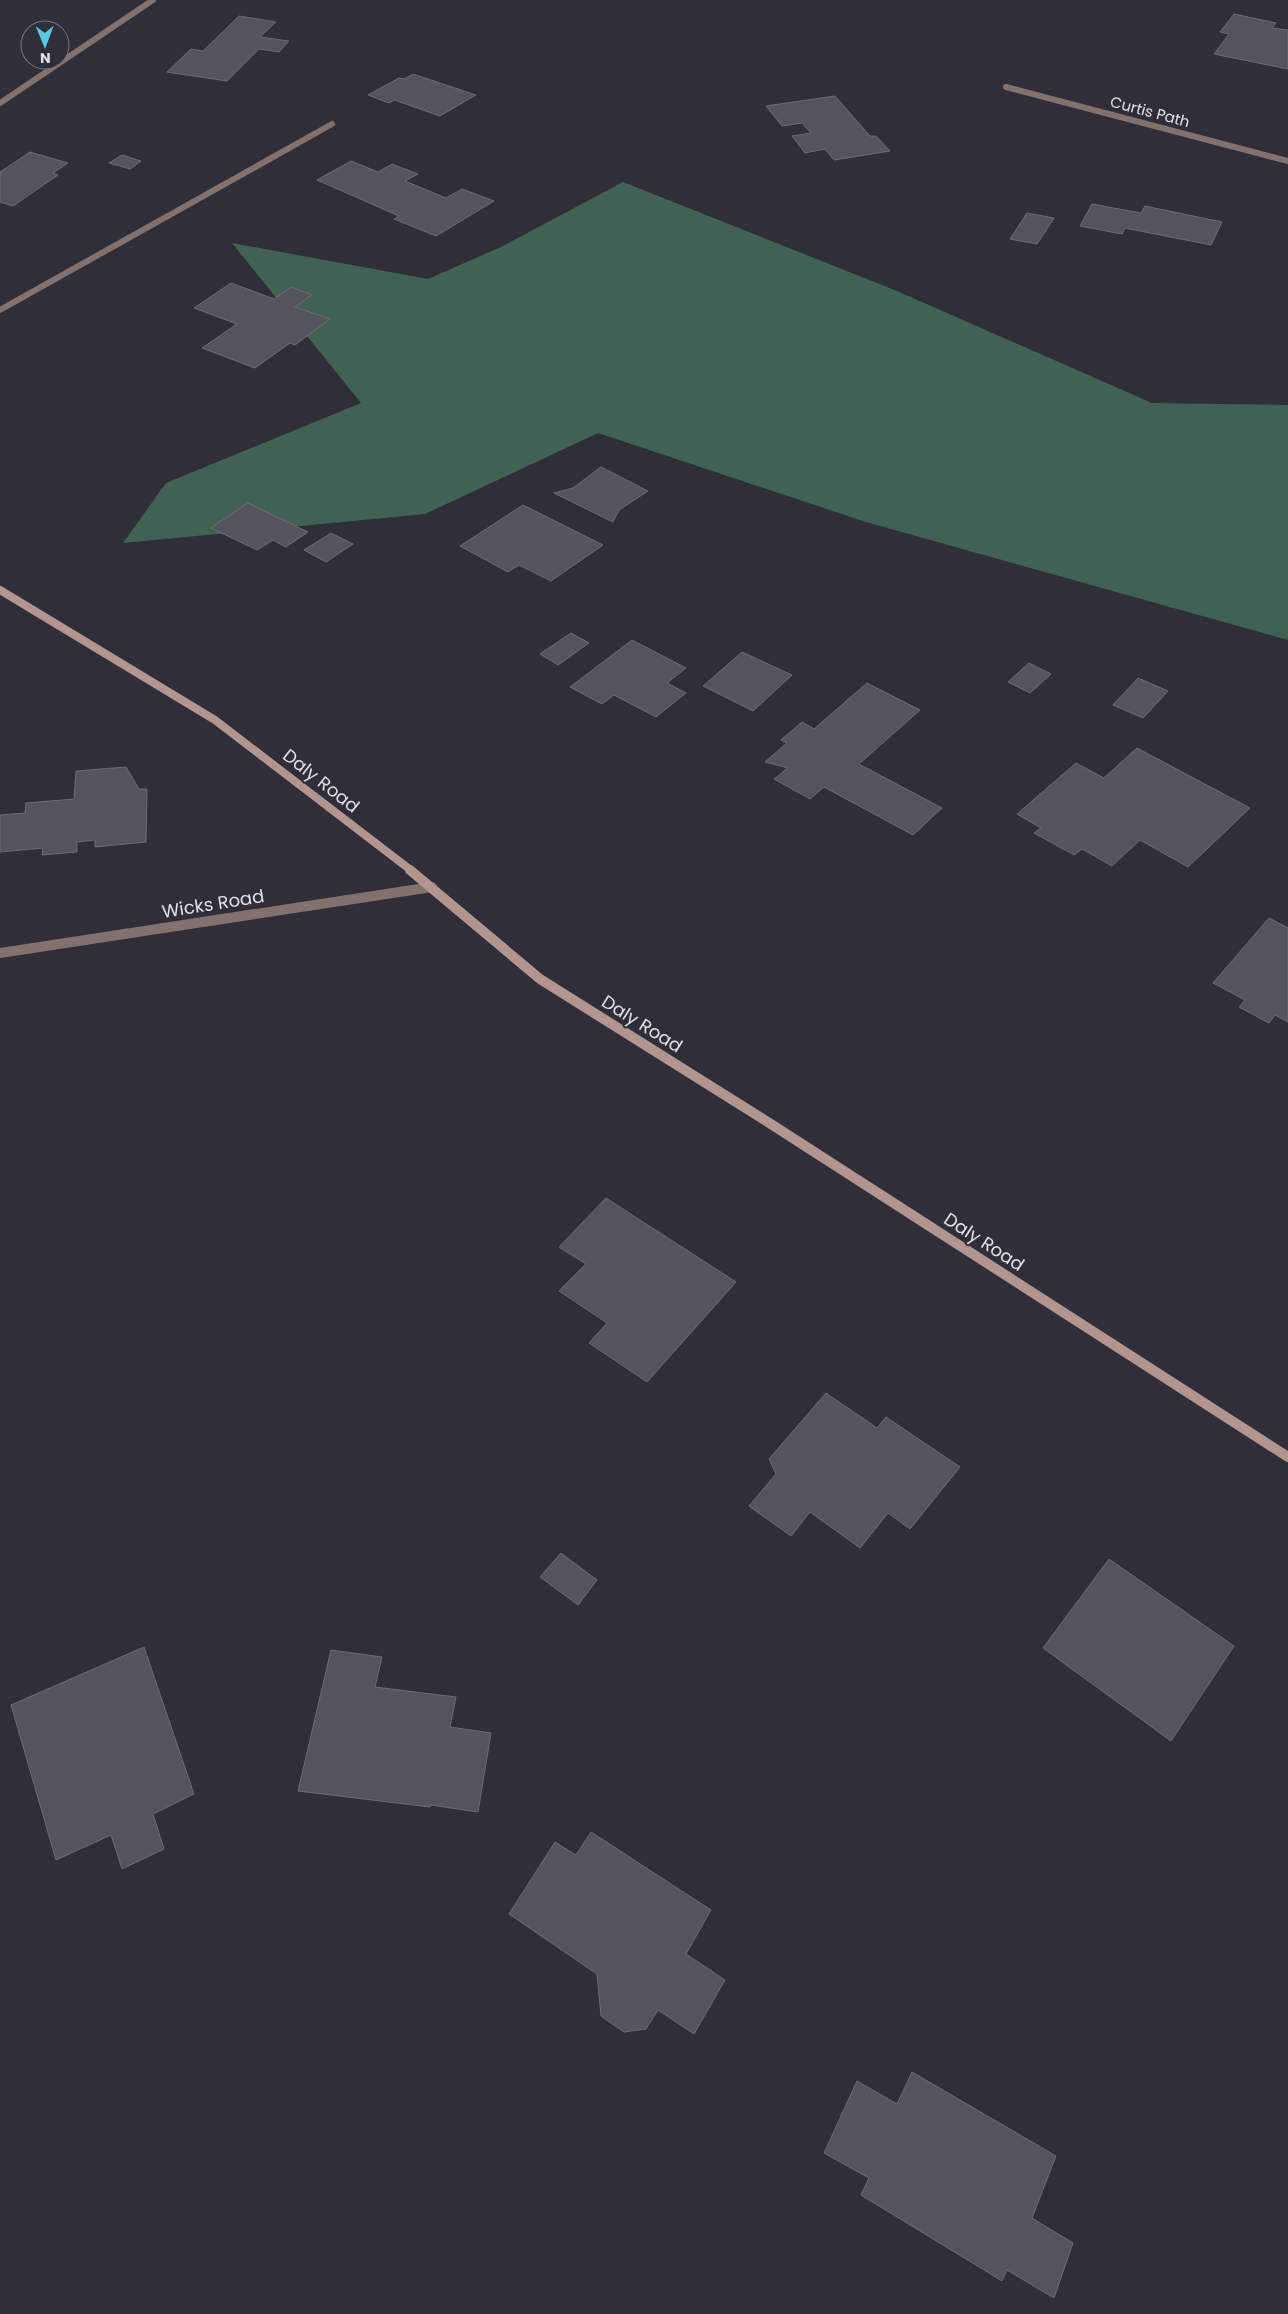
<svg xmlns="http://www.w3.org/2000/svg" width="1288" height="2314" font-family="Poppins,sans-serif">
	<style>
		.green { fill: #416253 }
		.building { fill: #54545e; stroke: #6c6b76 }
		.lines { fill: none; stroke-linecap: round; stroke-linejoin: round }
		.lane { stroke: #83716d; stroke-width: 6 }
		.street-far1 { stroke: #83716d; stroke-width: 6 }
		.street { stroke: #83716d; stroke-width: 10 }
		.secondary-far1 { stroke: #b2958e; stroke-width: 8 }
		.secondary { stroke: #b2958e; stroke-width: 10 }
		.labels { text-anchor: middle; stroke-width: 4; stroke-linejoin: round; paint-order: stroke }
		.far-street-label { font-size: 15px; fill: #e0e0e6; stroke: #302f39 }
		.street-label { font-size: 18px; fill: #e0e0e6; stroke: #302f39 }
	</style>
	<rect width="100%" height="100%" fill="#302f39"/>
	<path class="green" d="M623 182 897 291 1152 403 1288 405V640L866 522 598 433 425 514 123 543 166 483 361 403 232 243 428 279 501 247Z"/>
	<path class="building" d="M1234 14 1276 23 1272 28 1288 30V69L1214 54 1229 34 1220 32Z
		M239 16 276 22 260 37 289 41 279 52 259 49 227 81 167 72 191 49 203 51Z
		M413 74 476 95 440 116 394 100 389 103 368 95 399 78 404 79Z
		M835 96 870 136H876L890 151 834 160 825 149 805 153 792 136 811 133 802 123 782 126 766 106Z
		M30 152 68 163 53 173 58 175 13 206 0 202V172Z
		M122 155 141 161 130 169 109 163Z
		M351 161 378 172 392 164 418 174 405 181 446 198 462 189 494 201 436 236 394 219 399 216 317 180Z
		M1092 204 1141 213 1145 206 1222 222 1211 245 1125 228 1122 234 1080 226Z
		M1027 213 1054 218 1037 244 1010 239Z
		M231 283 274 299 291 287 312 295 295 307 330 319 295 345 290 343 255 368 202 348 237 324 194 308Z
		M601 467 648 491 619 510 613 522 554 493 573 488Z
		M248 503 308 532 286 547 273 540 257 550 211 528Z
		M523 505 603 545 551 581 519 565 508 572 460 546Z
		M331 533 353 544 326 562 304 550Z
		M571 633 589 643 558 665 540 654Z
		M632 640 686 668 667 683 686 693 656 717 614 695 602 704 570 687Z
		M742 652 792 675 753 711 703 686Z
		M1029 663 1051 674 1030 693 1008 682Z
		M1138 678 1168 691 1143 718 1113 705Z
		M867 683 920 710 859 764 942 808 913 835 824 787 810 799 774 779 788 768 765 762 787 743 781 740 802 722 814 729Z
		M1137 748 1250 808 1188 867 1140 840 1112 866 1082 849 1074 855 1034 833 1041 828 1017 814 1076 763 1104 778Z
		M126 767 139 789H147L146 842 95 847V840L77 842V852L42 855 43 848 0 852V815L25 813 26 803 74 799 76 771Z
		M1269 918 1288 928V1022L1275 1015 1269 1023 1239 1007 1245 1000 1213 983Z
		M606 1198 736 1282 647 1382 589 1343 607 1323 559 1291 586 1264 559 1247Z
		M826 1393 877 1428 886 1417 960 1467 910 1529 888 1513 860 1548 810 1512 791 1536 749 1506 776 1474 769 1459Z
		M561 1553 597 1580 578 1605 540 1577Z
		M1109 1559 1234 1646 1171 1741 1043 1648Z
		M144 1647 194 1794 153 1814 164 1849 122 1869 111 1835 56 1860 11 1705Z
		M331 1650 382 1657 375 1687 456 1697 450 1727 491 1733 478 1812 431 1805 430 1807 298 1791Z
		M591 1832 711 1910 686 1954 725 1980 694 2034 658 2010 646 2029 624 2032 601 2016 597 1974 509 1914 555 1842 576 1855Z
		M912 2072 1056 2156 1032 2218 1073 2243 1054 2298 1007 2270 1002 2281 861 2195 869 2178 824 2153 857 2081 897 2104Z"/>
	<g class="lines">
		<path class="lane" d="M0 310 332 124"/>
		<path class="street-far1" d="M1006 87 1288 161
			M0 103 153 0"/>
		<path class="street" d="M0 953 432 887"/>
		<path class="secondary-far1" d="M0 590 215 720 412 871"/>
		<path class="secondary" d="M410 870 540 979 774 1126 1288 1457"/>
	</g>
	<g class="labels">
		<g class="far-street-label">
			<text transform="translate(1150 112) rotate(15)" y="5">Curtis Path</text>
		</g>
		<g class="street-label">
			<text transform="translate(321 781) rotate(38)" y="6">Daly Road</text>
			<text transform="translate(213 904) rotate(-9)" y="6">Wicks Road</text>
			<text transform="translate(642 1024) rotate(32)" y="6">Daly Road</text>
			<text transform="translate(984 1242) rotate(33)" y="6">Daly Road</text>
		</g>
	</g>
	<g transform="translate(45 45) rotate(179)"><circle r="24" fill="#302f39" stroke="#76767e"/>
	<path d="M0-4L9 19L0 12L-9 19Z" fill="#59c8e4"/>
	<text y="-8" font-size="14" font-weight="bold" text-anchor="middle" fill="#e0e0e6">N</text>
	</g>
</svg>
